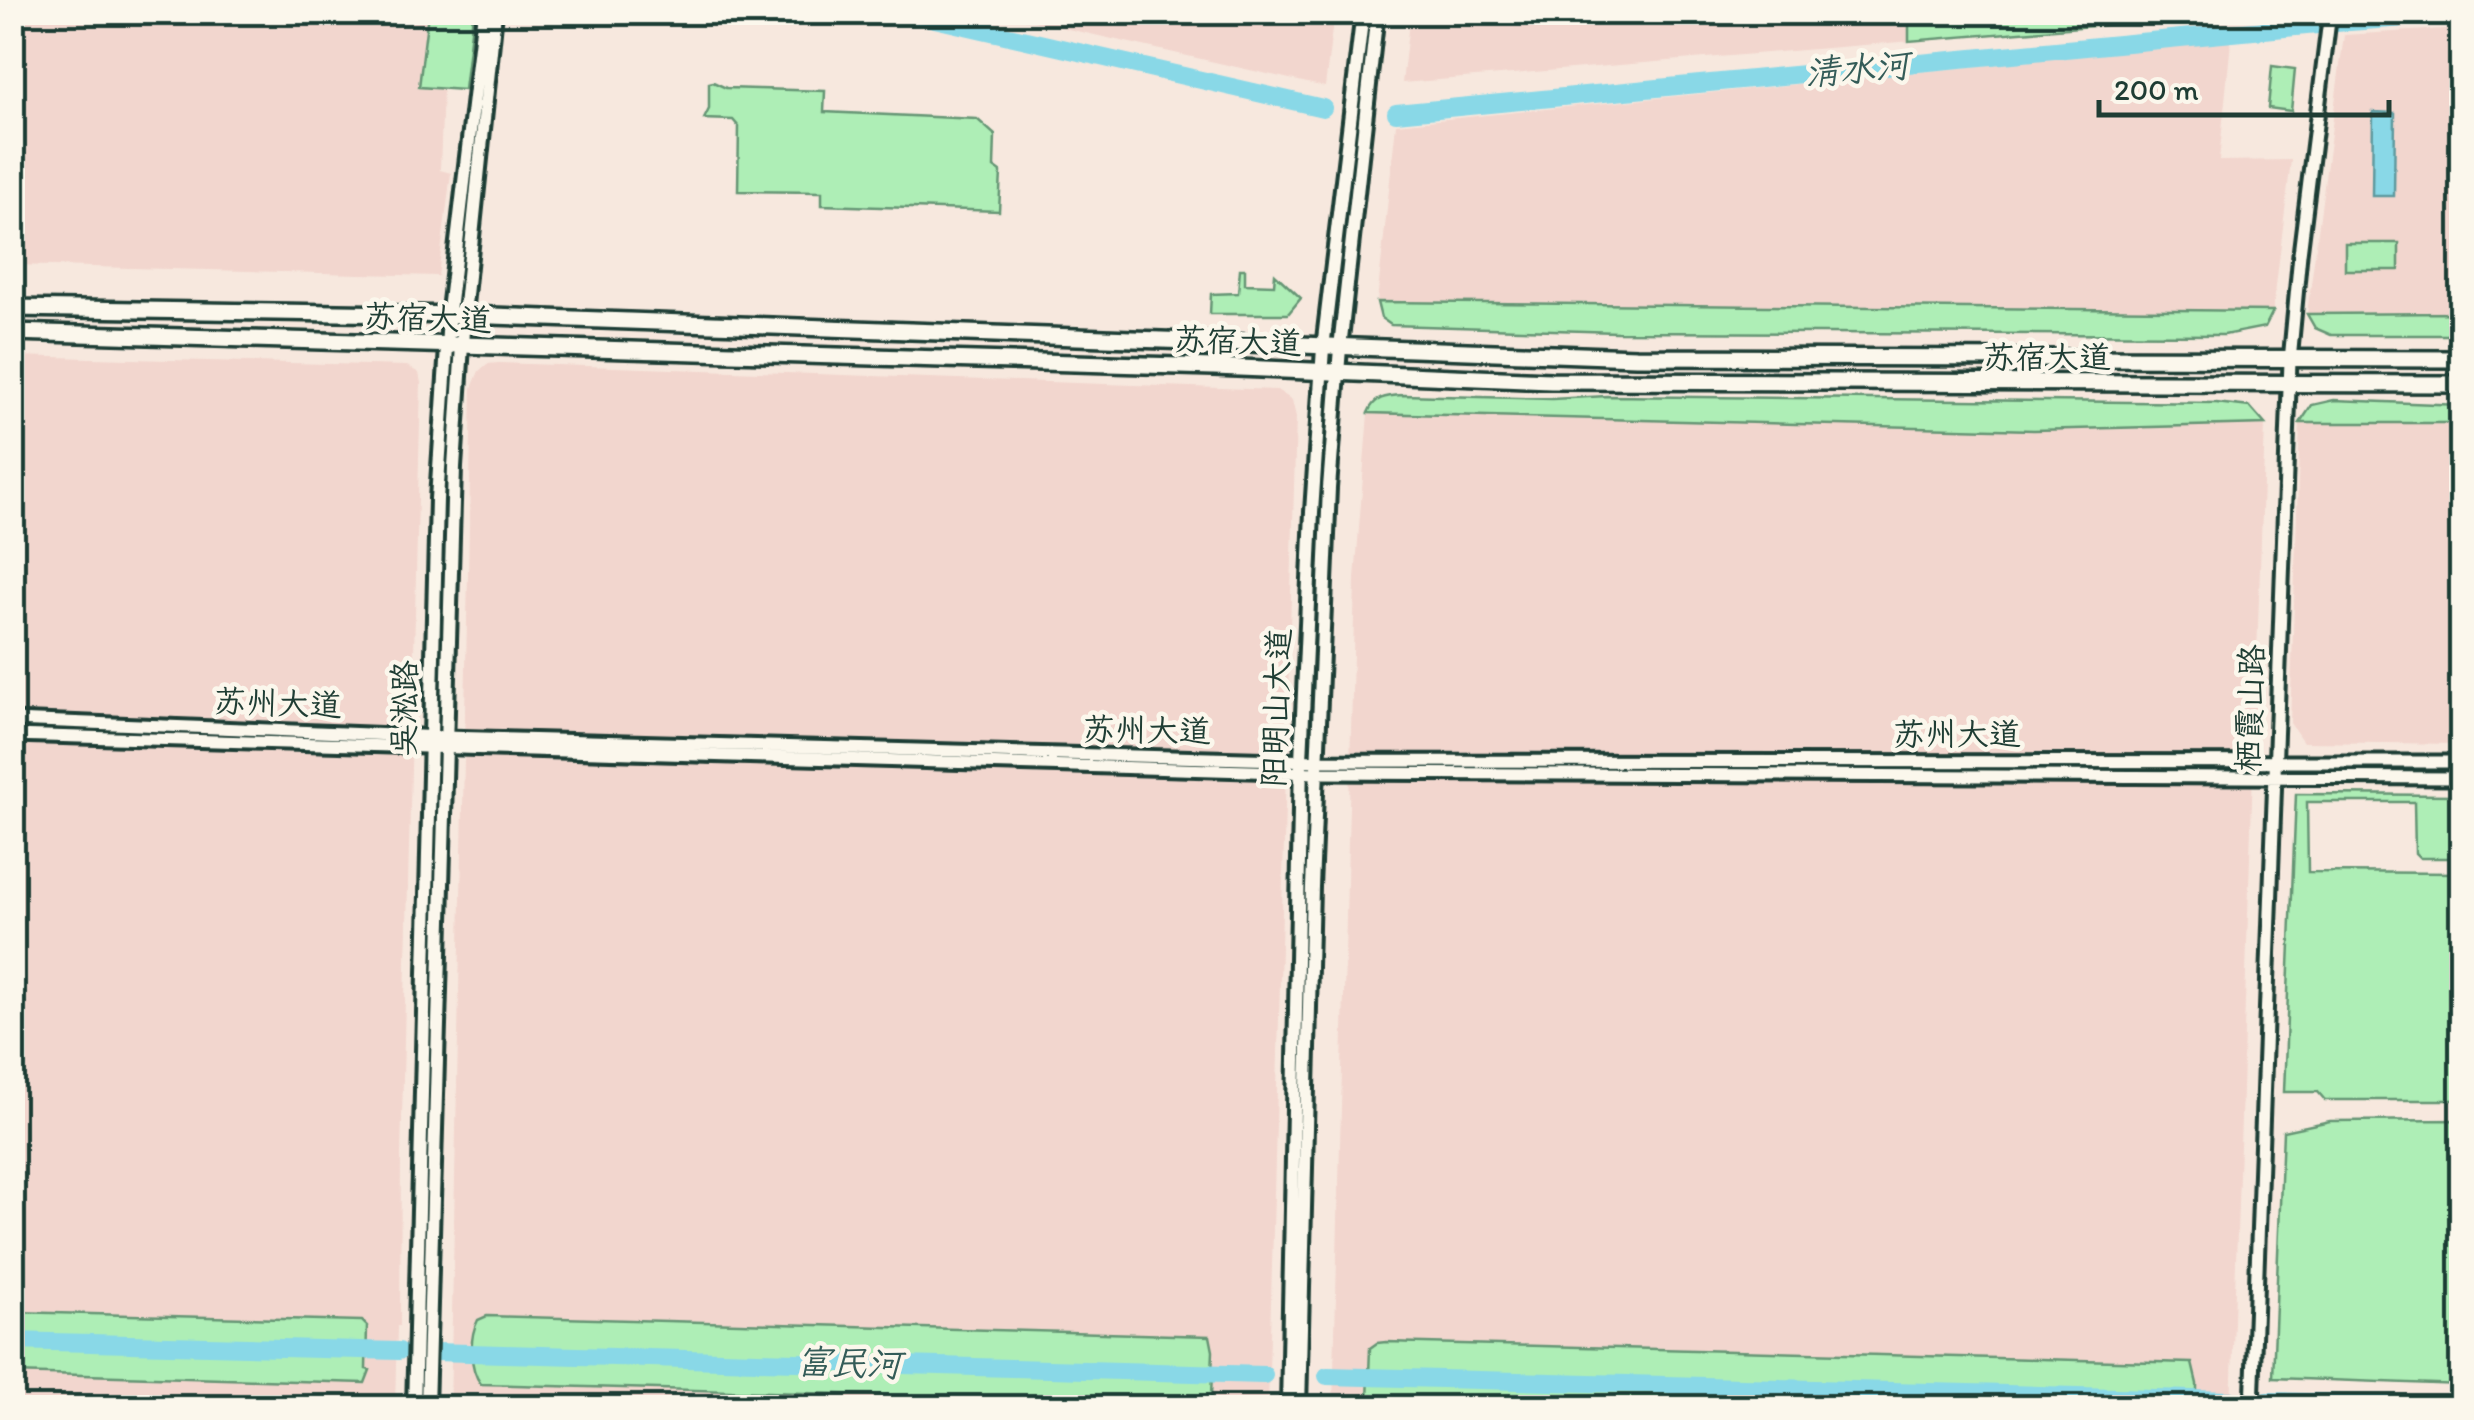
<svg xmlns="http://www.w3.org/2000/svg" width="2474" height="1420" font-family="Itim,'LXGW WenKai TC',sans-serif">
	<style>
		.built { fill: #f2d6ce }
		.green { fill: #aeeeb6; stroke: #669675; stroke-width: 2.5 }
		.water { fill: #89d8e7; stroke: #5f9a9f; stroke-width: 2.5 }
		.lines { fill: none; stroke-linecap: round; stroke-linejoin: round }
		.river { stroke: #89d8e7; stroke-width: 18 }
		.tertiary-casing { stroke: #1f3d34; stroke-width: 19 }
		.secondary-casing { stroke: #1f3d34; stroke-width: 20 }
		.primary-casing { stroke: #1f3d34; stroke-width: 22 }
		.tertiary { stroke: #fbf7ec; stroke-width: 11 }
		.secondary { stroke: #fbf7ec; stroke-width: 12 }
		.primary { stroke: #fbf7ec; stroke-width: 15 }
		.labels { text-anchor: middle; stroke-width: 9; stroke-linejoin: round; paint-order: stroke }
		.street-label { font-size: 32px; fill: #1f3d34; stroke: #fbf7ec }
		.water-label { font-size: 35px; font-style: italic; fill: #345c58; stroke: #fbf7ec }
	</style>
	<rect width="100%" height="100%" fill="#f7e8de"/>
	<filter id="ink" filterUnits="userSpaceOnUse"><feTurbulence type="fractalNoise" baseFrequency=".01" numOctaves="2"/><feDisplacementMap in="SourceGraphic" scale="20" xChannelSelector="R" yChannelSelector="G"/><feConvolveMatrix kernelMatrix="1 2 1 2 8 2 1 2 1" color-interpolation-filters="sRGB"/></filter>
	<g filter="url(#ink)">
		<path class="built" d="M13 13H428L419 87 443 88 440 170 451 173 438 276 13 265Z
			M997 13 1334 12V13L1325 87Z
			M1410 13H2252L1402 83Z
			M2461 28V313L2307 314 2344 35Z
			M2231 41 2219 161 2291 160 2273 311 1377 302 1396 124Z
			M13 356 407 366 419 373 421 383 401 1156 400 1326H397L395 1407 13 1408Z
			M499 363 1277 390 1292 400 1296 417 1268 1407 450 1408 472 388 479 371 487 364Z
			M1368 413 2034 430 2265 424 2231 1407 1333 1408 1355 579Z
			M2300 423H2461V744L2303 742 2290 723Z"/>
		<path class="green" d="M1909 12H2252V13L1909 41Z
			M428 13H473L464 90 419 87Z
			M2272 66 2295 69 2291 111 2268 108Z
			M713 82 726 88 825 91 824 112 977 119 995 135 994 167 1001 172 999 211 822 205V192L738 191 739 127 733 120 704 119 709 109V83Z
			M2345 243H2399V270H2345Z
			M1240 269H1245V284L1274 285 1275 274 1301 298 1288 314H1210L1211 294 1238 293Z
			M1377 302 2273 311 2265 327 2224 335 1617 332 1391 325 1381 318Z
			M2461 313V335H2331L2315 328 2307 314Z
			M1403 395 1552 399 1607 396 2216 403 2250 407 2265 424 2034 430 1368 413C1374 397 1386 396 1403 395Z
			M2334 400 2461 405V423H2300L2312 405Z
			M2296 794 2461 795V858H2420L2415 853 2414 802H2307L2308 872 2461 873V1100H2325L2318 1092H2284Z
			M2461 1120V1385L2273 1378 2283 1131 2330 1121Z
			M13 1312 362 1321 367 1326 366 1369 370 1370 365 1383 13 1373Z
			M487 1316 1210 1336 1213 1351 1211 1396 1208 1402 1201 1404 481 1384C469 1369 469 1337 478 1320Z
			M1386 1342 2192 1363 2197 1384V1407H1372L1368 1401 1370 1348 1377 1343Z"/>
		<path class="water" d="M2373 112 2395 113 2394 196H2372Z"/>
		<g class="lines">
			<path class="river" d="M904 12 1323 108
				M2335 23 2462 14
				M1396 113 2317 25
				M12 1341 399 1351
				M434 1352 1264 1375
				M1327 1376 2231 1400
				M2267 1401 2462 1406"/>
			<defs>
				<path id="tertiary" d="M12 720 444 737 1318 761 2462 762
					M12 735 1317 773 2462 778
					M2252 1408 2290 361 2300 254 2330 12"/>
				<path id="secondary" d="M414 1408 437 499 450 302 484 12
					M427 1408 454 467 464 315 495 12
					M1288 1408 1301 760 1312 512 1323 348 1363 12
					M1299 1408 1312 887 1329 488 1340 348 1377 12"/>
				<path id="primary" d="M12 308 464 315 1636 357 2462 359
					M12 332 1214 367 1551 381 2462 384"/>
			</defs>
			<use href="#tertiary" class="tertiary-casing"/>
			<use href="#secondary" class="secondary-casing"/>
			<use href="#primary" class="primary-casing"/>
			<use href="#tertiary" class="tertiary"/>
			<use href="#secondary" class="secondary"/>
			<use href="#primary" class="primary"/>
		</g>
	</g>
	<g class="labels">
		<g class="street-label">
			<text transform="translate(428 318) rotate(2)" y="11">苏宿大道</text>
			<text transform="translate(1238 341) rotate(2)" y="11">苏宿大道</text>
			<text x="2047" y="368">苏宿大道</text>
			<text transform="translate(278 703) rotate(2)" y="11">苏州大道</text>
			<text transform="translate(404 708) rotate(-89)" y="11">吴淞路</text>
			<text transform="translate(1276 708) rotate(-88)" y="11">阳明山大道</text>
			<text transform="translate(2250 708) rotate(-88)" y="11">栖霞山路</text>
			<text transform="translate(1147 730) rotate(1)" y="11">苏州大道</text>
			<text x="1957" y="745">苏州大道</text>
		</g>
		<g class="water-label">
			<text transform="translate(1857 69) rotate(-5)" y="12">清水河</text>
			<text transform="translate(849 1363) rotate(2)" y="12">富民河</text>
		</g>
	</g>
	<rect width="2474" height="1420" fill="none" stroke="#fbf7ec" stroke-width="50"/>
	<rect x="25" y="25" width="2424" height="1370" fill="none" stroke="#1f3d34" stroke-width="4" filter="url(#ink)"/>
	<path d="M2099 100v15h290v-15" fill="none" stroke="#1f3d34" stroke-width="5"/>
	<text x="2114" y="100" font-size="30" fill="#1f3d34" stroke="#fbf7ec" stroke-width="8" paint-order="stroke">200 m</text>
</svg>
